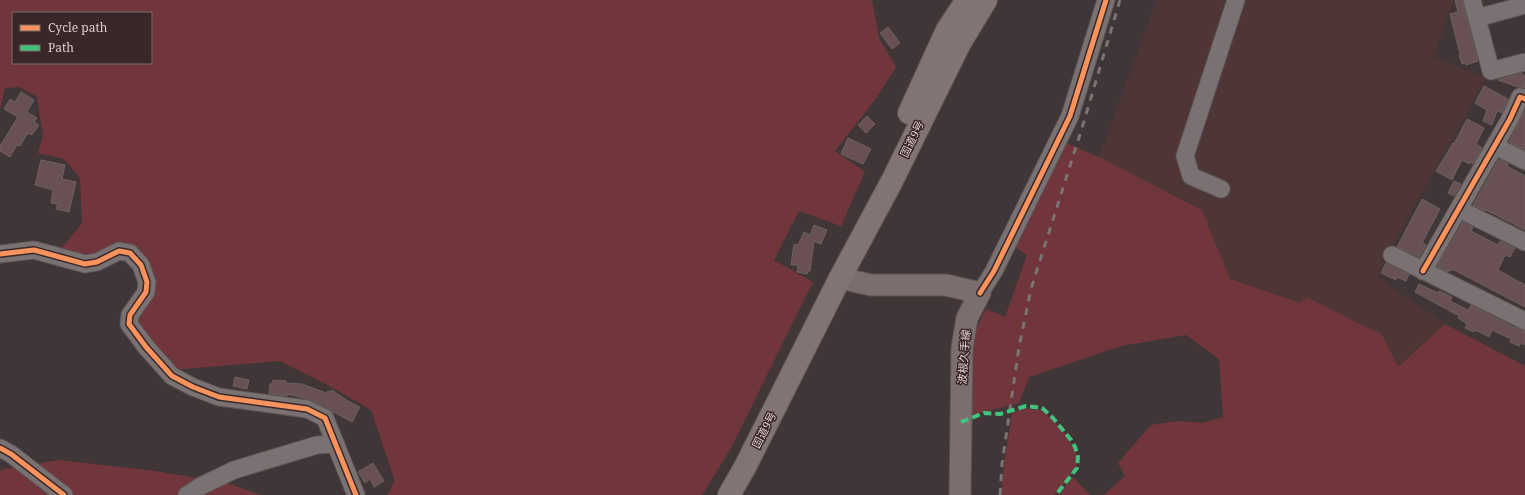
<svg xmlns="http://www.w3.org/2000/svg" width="1525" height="495" font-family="'Noto Serif','Noto Sans JP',serif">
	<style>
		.built { fill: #4e3637 }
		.green { fill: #71363c; fill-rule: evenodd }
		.building { fill: #685053; stroke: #6b6162 }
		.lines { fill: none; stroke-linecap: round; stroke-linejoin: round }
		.minor-casing { stroke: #5d5455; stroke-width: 19 }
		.major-casing { stroke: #5d5455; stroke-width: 23 }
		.highway-casing { stroke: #5d5455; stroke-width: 24 }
		.minor { stroke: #797172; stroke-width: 17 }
		.major { stroke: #7c6e6f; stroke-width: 21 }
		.highway { stroke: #827374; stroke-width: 22 }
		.rail { stroke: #7c7374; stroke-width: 3; stroke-dasharray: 7 7; stroke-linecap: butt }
		.quiet { stroke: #40c37c; stroke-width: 4; stroke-dasharray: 8 4; stroke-linecap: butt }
		.cycleway-casing { stroke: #3a2829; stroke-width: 8 }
		.cycleway { stroke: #f8935d; stroke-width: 5 }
		.labels { text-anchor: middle; stroke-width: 3; stroke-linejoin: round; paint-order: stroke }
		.street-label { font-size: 11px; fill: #dbcfcf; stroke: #3a2829 }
	</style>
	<rect width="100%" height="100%" fill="#413637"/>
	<path class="built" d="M1157 0H1454L1434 57 1486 78 1391 249 1377 277 1445 324 1398 367 1380 333 1230 279 1202 210 1099 157Z"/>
	<path class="green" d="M0 0H872L879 38 896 67 877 97 835 151 865 172 841 226 799 211 774 260 813 282 731 448 702 495H387L395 481 371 410 326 384 280 361 170 370 132 323 149 294 135 256 87 261 58 253 82 223 80 178 64 159 38 153 43 136 37 97 20 87 5 88 0 110ZM13 13H151V63H13Z
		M1064 142 1099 157 1202 210 1230 279 1300 303 1307 297 1369 329 1381 333 1398 367 1445 324 1525 366V495H1103L1125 476 1118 463 1151 425 1177 421 1203 423 1223 417 1219 359 1186 335 1121 346 1029 377 1019 403 967 416 966 370 974 333 986 309 1005 317 1027 255 1015 247Z
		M1023 408 1039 410 1044 412C1056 423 1083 449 1076 467 1072 476 1060 488 1054 495H1001L1004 465 1012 413Z
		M60 460 155 471 226 483 262 495H0V471L4 469Z
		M1073 477 1090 495H1059Z"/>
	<path class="building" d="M1455 0H1462L1478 61 1466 65 1465 63 1462 64 1459 55 1460 54 1450 14 1458 12Z
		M888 27 900 43 892 49 880 33Z
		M1522 73V76L1525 75V88L1518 87 1498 80Z
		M1484 86 1508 99 1502 113 1497 111 1492 125 1483 121 1487 110 1475 103Z
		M21 92 34 100 27 112 37 118 34 122 39 125 32 135 28 133 20 146 17 145 10 157 0 151V146L18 117 4 109 10 99 15 102Z
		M1525 110V150L1509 142Z
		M867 116 875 124 866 133 858 125Z
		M1467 119 1484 128 1476 144 1482 148 1473 164 1470 162 1469 164 1462 160 1452 180 1436 171 1453 143 1454 144Z
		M848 138 871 149 863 164 841 154Z
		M1499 159 1508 164 1507 166 1525 176V230L1486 210V211L1473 205Z
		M41 160 65 165 62 179 76 182 69 212 56 209 58 204 51 203 53 190 35 185Z
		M1454 181 1461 184 1454 196 1448 193Z
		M1422 199 1440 209 1422 243 1426 245 1419 257 1397 247Z
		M1463 222 1473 227 1471 231 1498 245 1500 241 1515 248 1510 257 1505 255 1498 270 1525 285V307L1452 269 1451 271 1449 270 1448 272 1437 266Z
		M814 225 827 230 821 244 814 241 810 271H808L807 274 797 272 798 265H791L794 244 798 245 804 232 810 235Z
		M1386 263 1409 274 1406 281 1397 277 1396 280 1381 273Z
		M1419 284 1438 293 1439 291 1452 297 1450 301 1468 310 1471 305 1515 328V327L1525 331V345L1521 343 1519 346 1510 342 1511 339 1492 330 1489 337 1475 330 1474 332 1465 328 1467 324 1458 318 1459 316 1415 292Z
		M235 377 249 380 247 389 233 386Z
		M273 380 286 381V383L302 384 326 393 328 391 330 392 332 390 348 401 360 407 352 422 311 400 288 394V396L269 394 270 384H272Z
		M373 463 384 481 374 487 370 479 365 483 358 472Z"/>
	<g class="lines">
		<defs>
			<path id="minor" d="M1472 0 1491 71 1525 62
				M1477 18 1525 5
				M1495 146 1525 161
				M1221 189 1191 176 1185 156 1236 0
				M1459 209 1525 242
				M0 254 34 250 85 264 97 262 119 251 130 253 141 265 147 282 146 292 130 315 129 324 146 347 172 376 193 387 219 397 307 409 325 418 356 495
				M1392 255 1525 321
				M1423 271 1510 119 1520 97 1525 99
				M980 293 994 271 1070 116 1106 0
				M0 448 11 454 64 495
				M187 495 201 486 234 470 317 445 336 444"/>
			<path id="major" d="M840 278 871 285H946L980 293 967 318 962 348 960 495"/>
			<path id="highway" d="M909 113 947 30 967 0
				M729 495 745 467 840 278 892 181 960 43 986 0"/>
		</defs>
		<use href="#minor" class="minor-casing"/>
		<use href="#major" class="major-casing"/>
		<use href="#highway" class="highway-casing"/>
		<use href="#minor" class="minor"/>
		<use href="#major" class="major"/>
		<use href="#highway" class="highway"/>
		<path class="rail" d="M1000 495 1002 464 1019 347 1031 289 1082 128 1120 0"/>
		<path class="quiet" d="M961 422 984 413 1000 414 1026 406 1042 408 1053 418 1071 440 1075 447 1078 457 1077 468 1056 495"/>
		<defs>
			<path id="cycleway" d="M0 254 34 250 85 264 97 262 119 251 130 253 141 265 147 282 146 292 130 315 129 324 146 347 172 376 193 387 219 397 307 409 325 418 356 495
				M1423 271 1510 119 1520 97 1525 99
				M980 293 994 271 1070 116 1106 0
				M0 448 11 454 64 495"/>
		</defs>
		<use href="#cycleway" class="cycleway-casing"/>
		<use href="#cycleway" class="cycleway"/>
	</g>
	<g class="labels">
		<g class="street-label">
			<text transform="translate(912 139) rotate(-64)" y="4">国道9号</text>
			<text transform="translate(964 357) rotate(-86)" y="4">波根久手線</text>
			<text transform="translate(764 430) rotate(-63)" y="4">国道9号</text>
		</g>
	</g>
	<rect x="12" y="12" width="140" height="52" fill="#3a2829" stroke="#7a6b6b"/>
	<rect x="20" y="25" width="20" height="6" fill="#f8935d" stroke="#7a6b6b"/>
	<text x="48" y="32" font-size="12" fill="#dbcfcf">Cycle path</text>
	<rect x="20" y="45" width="20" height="6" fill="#40c37c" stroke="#7a6b6b"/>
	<text x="48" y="52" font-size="12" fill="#dbcfcf">Path</text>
</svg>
